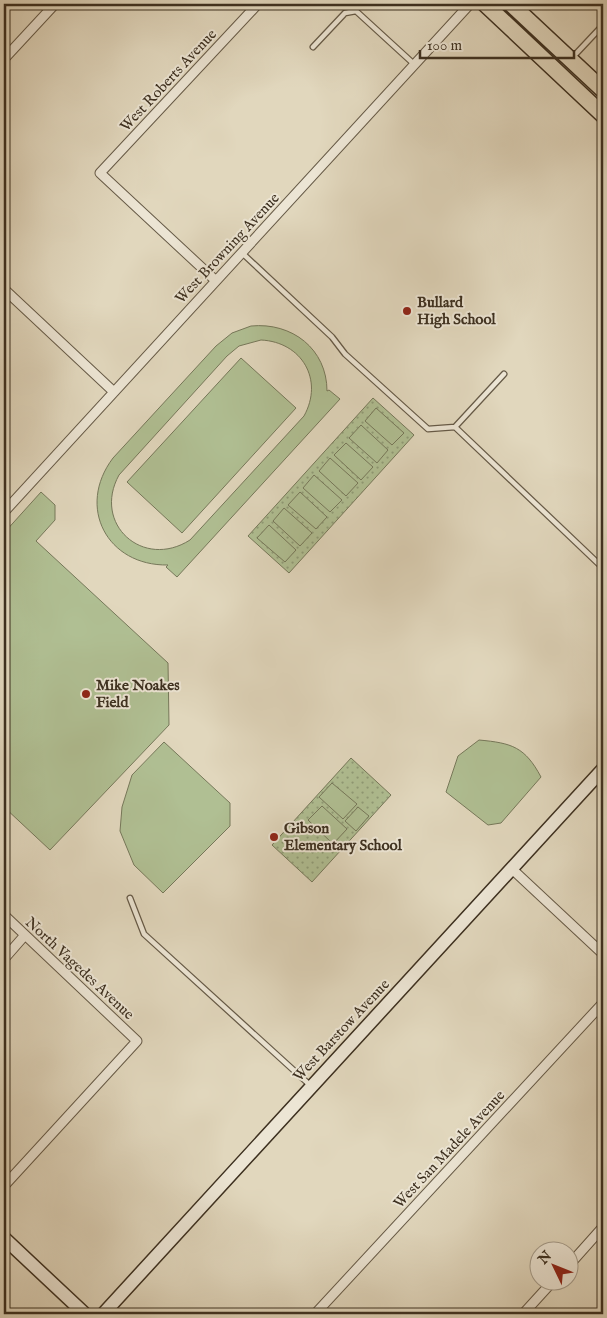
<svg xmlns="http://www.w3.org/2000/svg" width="607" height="1318" font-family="'IM FELL English',serif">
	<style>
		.grass { fill: url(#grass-dots); stroke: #76785a }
		.garden { fill: #b0bf93; stroke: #76785a; fill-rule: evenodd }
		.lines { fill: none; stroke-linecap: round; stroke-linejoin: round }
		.lane-casing { stroke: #665a47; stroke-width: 7 }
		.street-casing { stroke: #665a47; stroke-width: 11 }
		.secondary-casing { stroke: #3d3020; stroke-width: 15 }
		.primary-casing { stroke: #3d3020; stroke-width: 18 }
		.lane { stroke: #ece5d4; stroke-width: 4.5 }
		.street { stroke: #ece5d4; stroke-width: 9 }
		.secondary { stroke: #ece5d4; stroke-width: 12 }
		.primary { stroke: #e1d7bd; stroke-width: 15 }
		.poi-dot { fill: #8f2418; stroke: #ece5d4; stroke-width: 2 }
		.labels { text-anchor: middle; stroke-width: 4; stroke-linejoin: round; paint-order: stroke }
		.street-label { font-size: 15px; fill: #3d3020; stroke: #ece5d4 }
		.poi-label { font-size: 15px; font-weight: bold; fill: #3d3020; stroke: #ece5d4; text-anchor: start }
	</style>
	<defs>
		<pattern id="grass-dots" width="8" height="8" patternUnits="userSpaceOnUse" patternTransform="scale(1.25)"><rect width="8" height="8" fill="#b0bf93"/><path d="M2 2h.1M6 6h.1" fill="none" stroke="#909c78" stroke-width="1.8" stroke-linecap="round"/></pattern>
	</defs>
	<rect width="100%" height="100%" fill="#e1d7bd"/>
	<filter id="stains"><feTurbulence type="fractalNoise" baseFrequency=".004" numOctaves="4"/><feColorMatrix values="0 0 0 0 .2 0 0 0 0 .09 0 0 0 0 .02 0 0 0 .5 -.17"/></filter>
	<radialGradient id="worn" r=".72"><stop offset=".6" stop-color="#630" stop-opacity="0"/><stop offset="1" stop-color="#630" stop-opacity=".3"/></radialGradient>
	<path class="grass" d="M373 398 414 435 289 573 248 536Z
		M351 758 391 795 312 882 272 845Z"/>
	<path class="garden" d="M251 326C292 322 327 349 327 391L329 390 340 399 177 577 166 567 168 565C107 566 76 507 113 458L216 346 232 333ZM261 340C302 342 324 380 304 416L190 540C143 570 92 524 119 475L227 356 239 346Z
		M241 358 296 408 182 533 127 482Z
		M376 408 404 433 392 445 365 421Z
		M361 425 388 450 377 463 349 438Z
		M346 443 373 467 361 480 334 455Z
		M330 458 358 483 346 496 319 471Z
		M314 475 342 500 330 512 303 488Z
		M41 492 55 505V520L36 541 168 663 169 725 50 850 4 807V533Z
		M300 492 327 517 316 529 288 505Z
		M284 508 312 533 300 546 273 521Z
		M269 525 296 550 285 562 257 538Z
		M479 740C512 743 525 747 541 777L501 823 488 825 446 792 458 756Z
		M164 742 230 803V826L163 893 134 865 120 831 122 807 132 775Z
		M332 783 357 804 343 819 319 797Z
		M322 806 347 829 333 844 308 820Z
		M358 807 369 816 356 831 345 821Z"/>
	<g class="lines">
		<defs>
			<path id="lane" d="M313 47 345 13 356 11 415 65
				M572 58 603 25
				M241 252 332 337 345 354 428 429 455 427 603 568
				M455 427 504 374
				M130 898 144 934 311 1086"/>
			<path id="street" d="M4 59 55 4
				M215 280 100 173 256 6 253 4
				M4 289 114 392
				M4 512 470 4
				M512 869 603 954
				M4 915 137 1041 4 1186
				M4 959 25 935
				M570 1264 603 1227
				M315 1314 603 1003
				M523 1314 554 1280"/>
			<path id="secondary" d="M4 1238 85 1314
				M103 1314 603 769"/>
			<path id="primary" d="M485 4 603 115
				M511 4 603 90"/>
		</defs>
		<use href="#lane" class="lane-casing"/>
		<use href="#street" class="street-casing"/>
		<use href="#secondary" class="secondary-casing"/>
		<use href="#primary" class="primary-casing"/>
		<use href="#lane" class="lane"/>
		<use href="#street" class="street"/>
		<use href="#secondary" class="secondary"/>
		<use href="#primary" class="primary"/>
	</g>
	<g class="poi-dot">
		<circle cx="407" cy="311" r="5"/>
		<circle cx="86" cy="694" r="5"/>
		<circle cx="274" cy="837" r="5"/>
	</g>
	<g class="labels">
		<g class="street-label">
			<text transform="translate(168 80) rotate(-47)" y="5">West Roberts Avenue</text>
			<text transform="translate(227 248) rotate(-47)" y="5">West Browning Avenue</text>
			<text transform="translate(80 968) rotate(43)" y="5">North Vagedes Avenue</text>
			<text transform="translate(341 1030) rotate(-47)" y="5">West Barstow Avenue</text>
			<text transform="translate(449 1149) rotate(-47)" y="5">West San Madele Avenue</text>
		</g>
		<g class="poi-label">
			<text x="417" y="307">Bullard<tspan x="417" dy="17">High School</tspan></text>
			<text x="96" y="690">Mike Noakes<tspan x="96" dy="17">Field</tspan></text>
			<text x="284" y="833">Gibson<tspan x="284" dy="17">Elementary School</tspan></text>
		</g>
	</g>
	<rect width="607" height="1318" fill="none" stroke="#e1d7bd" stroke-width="20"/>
	<rect x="5" y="5" width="597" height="1308" fill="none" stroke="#3d3020" stroke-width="2.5"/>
	<rect x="10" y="10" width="587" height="1298" fill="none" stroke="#3d3020"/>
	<g transform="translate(554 1266) rotate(313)"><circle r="24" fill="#ece5d4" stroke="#a69d8c"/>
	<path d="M0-4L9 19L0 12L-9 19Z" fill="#8f2418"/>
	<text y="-8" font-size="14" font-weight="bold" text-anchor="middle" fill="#3d3020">N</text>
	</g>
	<path d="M420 50v8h154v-8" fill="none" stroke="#3d3020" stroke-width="2.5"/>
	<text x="427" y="50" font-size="15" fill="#3d3020" stroke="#ece5d4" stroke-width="4" paint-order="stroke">100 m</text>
	<rect width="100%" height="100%" filter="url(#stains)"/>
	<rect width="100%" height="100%" fill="url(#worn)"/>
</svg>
